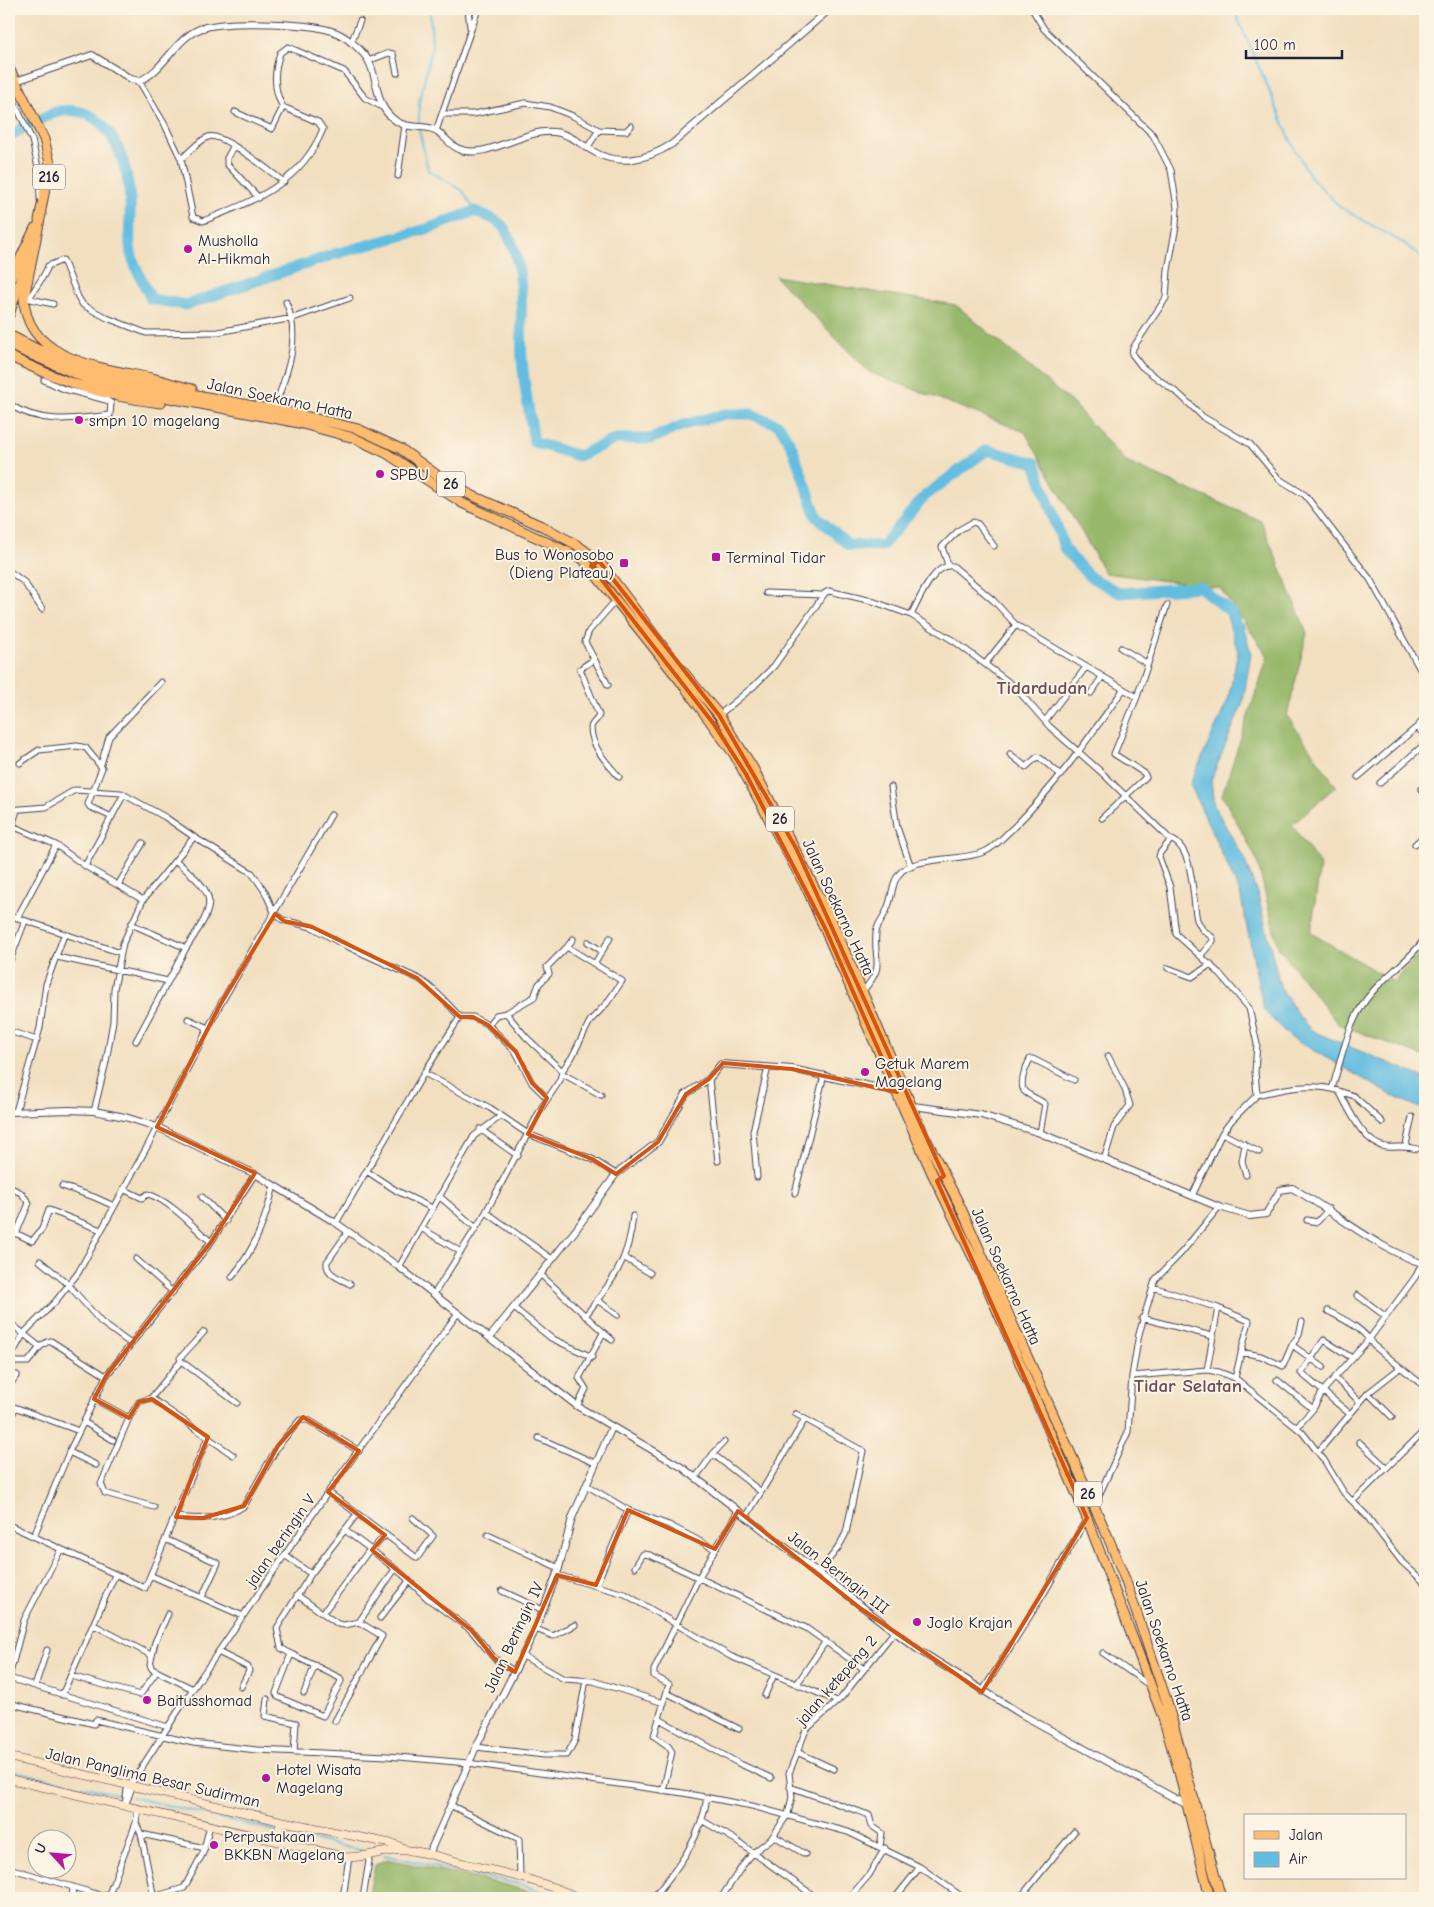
<svg xmlns="http://www.w3.org/2000/svg" width="1434" height="1907" font-family="'Comic Neue',sans-serif">
	<style>
		.forest { fill: #97b76a; stroke: #5c6c52 }
		.water { fill: #62bde0; stroke: #42708e }
		.lines { fill: none; stroke-linecap: round; stroke-linejoin: round }
		.stream { stroke: #62bde0; stroke-width: 2 }
		.river { stroke: #62bde0; stroke-width: 11 }
		.minor-casing { stroke: #413e4f; stroke-width: 7 }
		.tertiary-casing { stroke: #413e4f; stroke-width: 8 }
		.secondary-casing { stroke: #413e4f; stroke-width: 9 }
		.primary-casing { stroke: #413e4f; stroke-width: 11 }
		.trunk-casing { stroke: #413e4f; stroke-width: 11 }
		.minor { stroke: #fff; stroke-width: 5 }
		.tertiary { stroke: #fff; stroke-width: 6 }
		.secondary { stroke: #ffe4c6; stroke-width: 8 }
		.primary { stroke: #febc70; stroke-width: 9 }
		.trunk { stroke: #febc70; stroke-width: 9 }
		.marked { fill: none; stroke: #d45411; stroke-width: 4; stroke-linejoin: round }
		.poi-dot { fill: #b5179e; stroke: #fcf5e5; stroke-width: 2 }
		.labels { text-anchor: middle; stroke-width: 4; stroke-linejoin: round; paint-order: stroke }
		.shield { fill: #fcf5e5; stroke: #63616e; stroke-width: 1 }
		.shield-label { font-size: 15px; font-weight: bold; fill: #22223b }
		.poi-label { font-size: 16px; fill: #22223b; stroke: #fcf5e5; text-anchor: start }
		.street-label { font-size: 16px; fill: #22223b; stroke: #fcf5e5 }
		.quarter-label { font-size: 19px; font-weight: bold; fill: #6c4e5b; stroke: #fcf5e5 }
	</style>
	<rect width="100%" height="100%" fill="#fcf5e5"/>
	<filter id="ink" filterUnits="userSpaceOnUse"><feTurbulence type="fractalNoise" baseFrequency=".02" numOctaves="2"/><feDisplacementMap in="SourceGraphic" scale="10" xChannelSelector="R" yChannelSelector="G"/><feConvolveMatrix kernelMatrix="1 2 1 2 8 2 1 2 1" color-interpolation-filters="sRGB"/></filter>
	<filter id="wash" filterUnits="userSpaceOnUse"><feTurbulence type="fractalNoise" baseFrequency=".0096" numOctaves="4" result="noise"/><feDisplacementMap in="SourceGraphic" scale="20" xChannelSelector="R" yChannelSelector="G"/><feGaussianBlur stdDeviation="1.12" result="paint"/><feColorMatrix in="noise" values="0 0 0 0 0 0 0 0 0 0 0 0 0 0 0 0 0 1.4 0 .05"/><feComposite in="paint" operator="in"/></filter>
	<g filter="url(#wash)">
		<rect width="100%" height="100%" fill="#f2dfc0"/>
		<path class="forest" d="M775 276 956 305 1073 404 1126 462 1261 521 1307 633 1287 716 1336 786 1292 825 1320 865 1311 933 1394 982 1415 957H1425V1057L1338 1024 1278 947 1257 860 1222 795 1268 656 1220 588 1105 573 1025 432 869 372Z
			M387 1859 498 1883 553 1898H368L375 1865Z"/>
		<path class="water" d="M1227 616 1243 625 1251 653 1243 702 1211 780 1214 806 1244 858 1259 899 1280 986 1298 1015 1312 1031 1425 1078V1110L1395 1097 1290 1037 1264 1011 1240 893 1190 784 1228 700 1238 652Z"/>
		<g class="lines">
			<path class="stream" d="M1424 9 1425 22
				M1235 12 1295 150 1311 177 1340 207 1405 244 1425 260
				M419 124V103L432 46 430 9
				M419 129 428 170 463 191 475 211
				M9 1770 126 1796
				M131 1797 277 1831
				M282 1832 367 1852
				M384 1855 523 1885 557 1898"/>
			<path class="river" d="M9 136C23 129 46 114 61 111 109 104 128 162 130 200 131 216 128 237 131 253 135 269 145 285 151 299L186 305 335 254 427 229 475 211C486 216 500 220 506 231 528 270 519 316 522 359 524 387 530 415 534 442L578 456 616 439H651L683 425 725 414H751L779 425 792 447 817 517 848 545 882 546 926 495 987 450 1035 463 1065 550 1090 577 1120 593 1200 587 1233 614 1238 634"/>
		</g>
	</g>
	<g filter="url(#ink)">
		<g class="lines">
			<defs>
				<path id="minor" d="M468 9 470 27
					M1032 9 1044 29 1153 135 1171 170 1177 207 1176 226 1168 270 1166 298 1133 348 1132 354 1142 367 1180 395 1203 417 1250 444 1279 479 1305 495 1370 579 1425 678
					M351 43 360 21
					M368 61 389 53 393 54 397 73
					M139 81 165 125 181 159 193 217 203 221C253 201 301 184 323 129L318 122 283 107 272 129 235 112
					M9 91 32 140 39 172 40 199
					M283 107C273 90 274 71 280 53L288 47 344 71 365 98 384 108
					M442 114H474L525 103 550 107 573 116 599 130
					M436 131 478 9
					M233 147 227 158V164L259 198
					M587 148 599 130 626 131 631 126
					M181 159C189 153 198 141 208 137 221 131 272 173 284 182
					M398 176 405 125
					M26 298 53 304
					M29 299C35 287 44 278 48 266L63 260 78 297 83 305 107 318 146 333 218 332 293 318 350 298
					M44 380 64 389 106 400
					M9 404C40 425 75 419 110 415L111 403 106 400 107 395
					M274 409C287 373 302 339 286 302
					M948 565 942 547 959 530 973 522 978 524 994 546
					M9 571 24 582 42 609
					M766 593 823 595
					M911 615C918 602 934 562 953 566L994 601 1016 625 1137 697 1114 754 1144 773 1146 777 1102 818
					M1121 648 1148 664
					M593 660 580 669 599 715C598 720 591 723 591 728 591 747 608 764 619 777
					M985 664 1016 625
					M608 685 585 642 589 631 616 600
					M1091 693 1102 677
					M1137 697 1167 605
					M719 715 754 686 774 666 825 593 829 591 872 601 911 615 954 641 1014 686 1050 727 1100 771 1169 838V842L1160 853 1159 857 1170 887 1176 934 1219 973 1249 1008 1257 1044 1255 1072 1257 1095 1232 1120 1222 1133 1192 1196
					M1045 721 1086 667
					M1417 727 1425 718
					M1010 754 1026 767 1037 757 1040 758 1061 775
					M20 763 39 750 77 746 86 748 102 768 88 804 90 807 112 817
					M101 764 109 737 161 682
					M1358 777 1417 727 1425 736
					M1380 783 1425 744
					M891 787 897 827 911 867
					M1421 789 1425 785
					M9 810 46 807 75 790 121 793 165 817 194 837
					M1169 839C1195 845 1192 900 1197 920L1202 929 1213 938V941L1201 955
					M1415 844 1425 835
					M56 845 85 866 143 900
					M176 861C219 897 217 902 186 948
					M85 866 124 794
					M118 885 143 843
					M9 915 121 953
					M17 918 56 845 15 827 13 823 17 810
					M131 924 186 948 136 1041
					M588 942 602 951
					M567 947 573 939
					M57 957 168 981
					M9 963 25 921
					M595 963 610 938
					M1168 968 1192 977 1211 964
					M862 992C887 964 873 963 876 933 877 923 884 918 887 909 893 897 891 880 902 871 918 856 967 861 986 851 996 846 1004 836 1012 829 1054 788 1089 738 1123 690
					M506 1013 526 1037 562 1071
					M460 1017H473L488 1025 496 1015 506 1013 534 997 539 984 549 974 547 967 567 947 622 981 607 1003 590 1021 572 1057 562 1071 560 1080 542 1107 486 1212 552 1259
					M188 1019 208 1028
					M488 1025 516 1052 532 1083 547 1098
					M9 1031 37 1040
					M563 1074 601 1095
					M709 1079 718 1161
					M1332 1089C1343 1054 1348 1018 1374 990 1390 972 1412 958 1425 938
					M1339 1091 1354 1096 1382 1122
					M1257 1095C1283 1089 1312 1082 1339 1091 1349 1109 1363 1144 1386 1147 1398 1148 1404 1145 1417 1149
					M16 1111 40 1028 46 984 64 935
					M94 1111 106 1062 113 1021 114 989 123 943 143 900 194 837 252 873 264 890 275 914 283 920 312 927 342 944 417 978C433 987 447 1003 460 1017L424 1073
					M480 1129 518 1156
					M1040 1133 1045 1104C1039 1099 1029 1096 1024 1091 1019 1083 1026 1067 1030 1059H1033L1074 1080
					M1222 1133 1259 1152
					M1245 1144 1242 1161 1246 1175
					M1406 1145 1412 1117
					M1104 1160 1114 1127 1130 1105 1124 1087 1108 1056
					M368 1172 397 1191 432 1208
					M757 1177 753 1131 768 1067
					M62 1186 94 1197 114 1206
					M9 1187 21 1193 29 1203 16 1234
					M123 1189 142 1198 148 1194C172 1202 192 1226 211 1242
					M795 1193 824 1075
					M439 1196 476 1228
					M202 1197 226 1221
					M1307 1220 1317 1222 1329 1209
					M336 1223 424 1073 490 1108 528 1134 592 1159 616 1174
					M421 1228 461 1252
					M9 1230 32 1241 42 1229 49 1210 101 1230
					M348 1232 327 1262C325 1274 341 1279 350 1284
					M625 1258 650 1273
					M136 1259 173 1292
					M40 1261 67 1283 101 1322 131 1344
					M399 1267 474 1136 501 1116
					M540 1274 612 1340
					M232 1277C256 1248 264 1222 274 1186
					M1153 1287 1218 1308 1207 1370
					M434 1294 486 1212
					M1357 1295 1385 1316
					M597 1300 618 1315
					M514 1308 551 1338 592 1357
					M1218 1308 1249 1321 1235 1378
					M1328 1311C1345 1320 1363 1328 1373 1345L1425 1387
					M585 1316C612 1282 629 1261 633 1216
					M1142 1318 1212 1336
					M9 1322 40 1347 47 1342 51 1341 106 1376
					M1292 1345 1299 1335 1302 1322
					M40 1347 28 1362H17L10 1358 24 1333 55 1302 78 1273 148 1145 220 1005 331 815
					M1241 1352 1261 1356 1283 1366 1292 1345 1323 1367
					M181 1361 237 1403
					M1132 1376 1207 1370 1219 1372 1235 1378 1302 1432 1324 1460 1344 1493 1366 1515 1402 1562 1425 1583
					M1335 1378 1360 1402
					M1277 1380 1313 1409
					M9 1386 17 1375
					M1368 1393 1392 1417
					M151 1398 233 1455
					M94 1399 129 1418 139 1402 151 1398 181 1361 180 1358 204 1332
					M9 1405 79 1431
					M577 1406 586 1389 579 1378 603 1333
					M796 1414 863 1451 846 1533 838 1548 819 1572
					M1350 1414 1301 1373 1324 1340 1352 1358
					M129 1418 101 1484 105 1493 154 1507
					M9 1422 15 1408
					M84 1422 113 1440
					M1297 1427 1313 1409 1323 1391 1370 1338 1416 1276 1422 1263
					M539 1438 595 1463
					M1359 1442 1386 1467
					M69 1452 96 1465
					M1318 1452 1368 1393 1400 1368
					M713 1454 724 1442
					M696 1477 713 1454 760 1491
					M586 1485 628 1510
					M328 1492 417 1558 433 1536 413 1518
					M1353 1501 1425 1430
					M1094 1506 1128 1432 1132 1376 1139 1334 1155 1280 1182 1252 1219 1207
					M176 1517C197 1520 226 1519 244 1506L278 1446 300 1420H308L359 1451
					M746 1517 805 1419
					M9 1525 145 1588 208 1437
					M346 1531 370 1549
					M488 1535 559 1568
					M34 1536 69 1452 106 1376 211 1242 255 1174
					M167 1540 218 1563 202 1597
					M372 1550 385 1535
					M286 1556 311 1574 357 1514
					M635 1567 643 1554 650 1555 806 1628 864 1669
					M557 1575 625 1594 730 1656 837 1701
					M152 1576 243 1616
					M596 1585 628 1510 669 1525 715 1549
					M502 1591 543 1610
					M297 1595 338 1624 344 1625 359 1622 382 1636 335 1721
					M323 1613 370 1549 402 1574 428 1599 471 1630 494 1658 515 1672
					M168 1614 155 1642 150 1665 152 1669 193 1689
					M380 1618 409 1581
					M359 1622 395 1569
					M94 1625 151 1655
					M536 1629 553 1636 575 1625
					M218 1652 248 1667 249 1671 241 1687
					M1103 1653 1149 1685
					M291 1654 340 1678 341 1681 323 1716 278 1697 276 1693 291 1654 281 1648 277 1628 311 1574
					M523 1656 564 1679 593 1681 664 1703
					M71 1676 140 1695 157 1671
					M9 1677 24 1620 61 1549
					M9 1678 168 1727
					M797 1684 826 1641
					M35 1686 47 1650
					M982 1692 1043 1595 1087 1518
					M304 1693 315 1665
					M667 1693 739 1729
					M62 1695 115 1575
					M765 1695 774 1675
					M267 1699 265 1716 296 1723 294 1752
					M9 1700 16 1705 94 1724 96 1720 193 1743 257 1750 387 1756 468 1763 683 1793 752 1806 848 1832 920 1867 964 1898
					M659 1719 738 1763 771 1778
					M476 1747 544 1755H567L575 1740 586 1680
					M797 1752 834 1769
					M130 1785 131 1790 125 1806 127 1790 184 1702 328 1492 458 1313
					M790 1787 869 1815 872 1826 882 1833 880 1846
					M663 1791 672 1752 668 1746 654 1736 669 1684 654 1676V1670L699 1577 738 1511
					M450 1805 519 1839 520 1877
					M703 1821 734 1839 817 1898
					M136 1823 141 1834 154 1898
					M141 1834 205 1848
					M774 1836 805 1854
					M9 1868 103 1896 109 1894 136 1823 138 1808
					M153 1897 184 1888 203 1853 210 1825
					M72 1898 73 1887
					M343 1898 349 1857
					M363 1898 369 1861 367 1855
					M653 1898C678 1868 702 1837 707 1797
					M721 1898 743 1865 754 1852 771 1839 788 1814 792 1797 789 1773 806 1730 841 1698 894 1632
					M849 1898 869 1875 885 1848
					M895 1898 920 1867
					M1020 1898 1074 1832"/>
				<path id="tertiary" d="M16 81 92 55 131 79 139 81C166 70 176 34 206 27 232 21 313 22 337 33 348 38 362 50 368 60 378 77 375 102 390 116 406 132 421 123 435 130 444 135 449 145 459 149 486 161 524 128 554 132 567 133 580 143 591 150 617 167 647 160 672 144L830 9
					M913 1106 981 1115 1040 1133 1219 1207 1250 1216 1266 1214 1280 1190 1292 1188C1336 1212 1377 1250 1425 1264
					M9 1112 69 1110 94 1111 125 1117 157 1127 255 1174 336 1223 399 1267 577 1406 683 1468 917 1649 1021 1714 1187 1805
					M490 1337 575 1231 616 1174 658 1142 686 1094 709 1079 721 1064 792 1069 897 1092
					M429 1854 476 1747 536 1629 559 1568 572 1518 612 1427"/>
				<path id="secondary" d="M9 1757 281 1821 393 1844 403 1848
					M9 1779 345 1857C365 1859 385 1849 406 1850 426 1852 446 1859 466 1864 504 1873 543 1881 579 1898
					M276 1840 281 1821"/>
				<path id="primary" d="M9 68 44 139 50 163 39 220
					M9 315 31 246"/>
				<path id="trunk" d="M41 214 24 298C26 361 103 368 151 378 165 381 178 386 192 389
					M9 282 35 228
					M9 335 73 367 104 377 301 415 358 429 401 449 445 481 471 495 544 527 577 545 599 561 670 656 719 715 753 768 834 926 924 1135 960 1206 1108 1537 1125 1579 1167 1702 1221 1898
					M9 345 102 385 299 423 354 438 386 453 462 503 583 559 685 687 734 754 808 891 931 1171 984 1280 1087 1518 1162 1715 1178 1768 1210 1898
					M9 356C62 382 102 396 161 403"/>
			</defs>
			<use href="#minor" class="minor-casing"/>
			<use href="#tertiary" class="tertiary-casing"/>
			<use href="#secondary" class="secondary-casing"/>
			<use href="#primary" class="primary-casing"/>
			<use href="#trunk" class="trunk-casing"/>
			<use href="#minor" class="minor"/>
			<use href="#tertiary" class="tertiary"/>
			<use href="#secondary" class="secondary"/>
			<use href="#primary" class="primary"/>
			<use href="#trunk" class="trunk"/>
		</g>
	</g>
	<path class="marked" d="M599 561 719 715 796 848 944 1176 937 1181 1087 1518 982 1692 860 1608 738 1511 715 1549 628 1510 596 1585 557 1575 515 1672 494 1658 471 1630 372 1550 385 1535 328 1492 359 1451 303 1417 278 1446 244 1506 203 1518 176 1517 208 1437 152 1399 139 1402 129 1418 94 1399 106 1376 211 1242 255 1173 157 1127 220 1005 275 914 284 921 312 927 417 978 460 1017H473L488 1025 516 1052 532 1083 547 1098 528 1134 592 1159 616 1174 658 1142 686 1094 709 1079 723 1063 792 1069 897 1092 826 930 746 774 713 723 591 566Z"/>
	<g class="poi-dot">
		<circle cx="188" cy="249" r="5"/>
		<circle cx="79" cy="420" r="5"/>
		<circle cx="380" cy="474" r="5"/>
		<rect x="711" y="552" width="10" height="10" rx="2.5"/>
		<rect x="619" y="558" width="10" height="10" rx="2.5"/>
		<circle cx="865" cy="1072" r="5"/>
		<circle cx="917" cy="1622" r="5"/>
		<circle cx="147" cy="1700" r="5"/>
		<circle cx="266" cy="1778" r="5"/>
		<circle cx="214" cy="1845" r="5"/>
	</g>
	<g class="labels">
		<g class="shield">
			<rect x="33" y="164.5" width="32" height="25" rx="4"/>
			<rect x="437" y="471.5" width="28" height="25" rx="4"/>
			<rect x="766" y="806.5" width="28" height="25" rx="4"/>
			<rect x="1074" y="1481.5" width="28" height="25" rx="4"/>
		</g>
		<g class="shield-label">
			<text x="49" y="182">216</text>
			<text x="451" y="489">26</text>
			<text x="780" y="824">26</text>
			<text x="1088" y="1499">26</text>
		</g>
		<g class="poi-label">
			<text x="198" y="246">Musholla<tspan x="198" dy="18">Al-Hikmah</tspan></text>
			<text x="89" y="426">smpn 10 magelang</text>
			<text x="390" y="480">SPBU</text>
			<text x="614" y="560" text-anchor="end">Bus to Wonosobo<tspan x="614" dy="18">(Dieng Plateau)</tspan></text>
			<text x="726" y="563">Terminal Tidar</text>
			<text x="875" y="1069">Getuk Marem<tspan x="875" dy="18">Magelang</tspan></text>
			<text x="927" y="1628">Joglo Krajan</text>
			<text x="157" y="1706">Baitusshomad</text>
			<text x="276" y="1775">Hotel Wisata<tspan x="276" dy="18">Magelang</tspan></text>
			<text x="224" y="1842">Perpustakaan<tspan x="224" dy="18">BKKBN Magelang</tspan></text>
		</g>
		<g class="street-label">
			<text transform="translate(280 398) rotate(12)" y="6">Jalan Soekarno Hatta</text>
			<text transform="translate(839 907) rotate(65)" y="6">Jalan Soekarno Hatta</text>
			<text transform="translate(1007 1276) rotate(66)" y="6">Jalan Soekarno Hatta</text>
			<text transform="translate(280 1540) rotate(-55)" y="6">jalan beringin V</text>
			<text transform="translate(839 1572) rotate(38)" y="6">Jalan Beringin III</text>
			<text transform="translate(513 1637) rotate(-65)" y="6">Jalan Beringin IV</text>
			<text transform="translate(1165 1650) rotate(71)" y="6">Jalan Soekarno Hatta</text>
			<text transform="translate(836 1680) rotate(-49)" y="6">jalan ketepeng 2</text>
			<text transform="translate(153 1777) rotate(13)" y="6">Jalan Panglima Besar Sudirman</text>
		</g>
		<g class="quarter-label">
			<text x="1042" y="694">Tidardudan</text>
			<text x="1188" y="1392">Tidar Selatan</text>
		</g>
	</g>
	<rect width="1434" height="1907" fill="none" stroke="#fcf5e5" stroke-width="30"/>
	<rect x="1244" y="1814" width="162" height="65" fill="#fcf5e5" stroke="#a5a1a1"/>
	<rect x="1254" y="1831" width="25" height="8" fill="#febc70" stroke="#a5a1a1"/>
	<text x="1289" y="1840" font-size="15" fill="#22223b">Jalan</text>
	<rect x="1254" y="1852" width="25" height="15" fill="#62bde0" stroke="#a5a1a1"/>
	<text x="1289" y="1864" font-size="15" fill="#22223b">Air</text>
	<g transform="translate(52 1854) rotate(296)"><circle r="24" fill="#fcf5e5" stroke="#a5a1a1"/>
	<path d="M0-4L9 19L0 12L-9 19Z" fill="#b5179e"/>
	<text y="-8" font-size="14" font-weight="bold" text-anchor="middle" fill="#22223b">U</text>
	</g>
	<path d="M1246 50v8h96v-8" fill="none" stroke="#22223b" stroke-width="2.5"/>
	<text x="1254" y="50" font-size="15" fill="#22223b" stroke="#fcf5e5" stroke-width="4" paint-order="stroke">100 m</text>
</svg>
